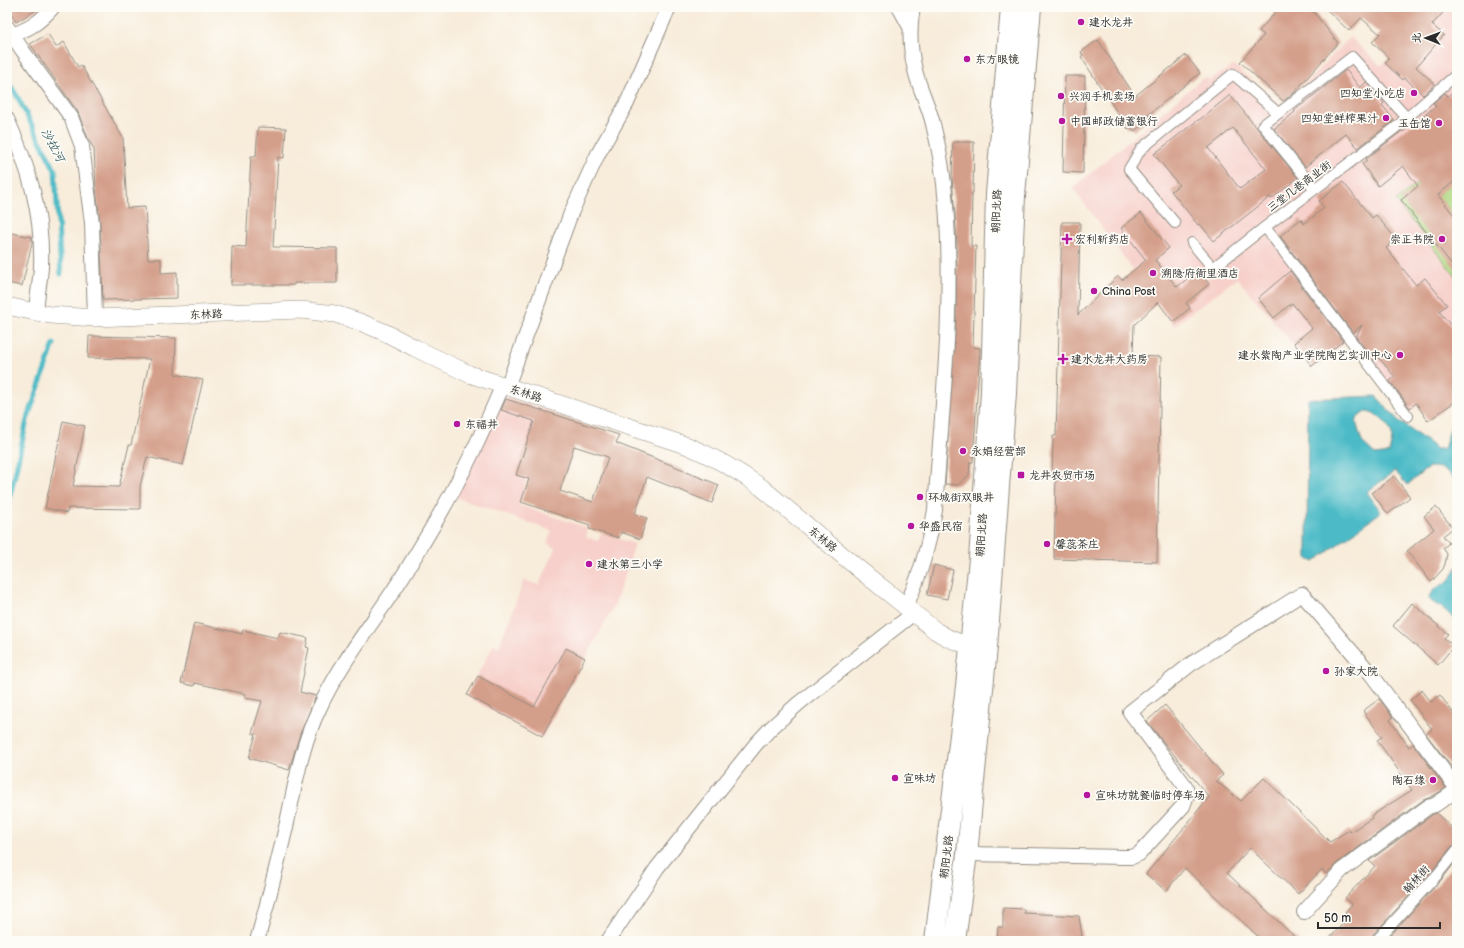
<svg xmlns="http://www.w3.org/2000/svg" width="1464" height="948" font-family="'Balsamiq Sans','LXGW WenKai TC',sans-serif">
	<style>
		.built { fill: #f7d0cb }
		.green { fill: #b0d984; stroke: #6e8258 }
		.water { fill: #4ebbc7; stroke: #3c7379; fill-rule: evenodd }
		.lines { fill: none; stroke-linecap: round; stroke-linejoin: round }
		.stream { stroke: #4ebbc7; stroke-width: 5 }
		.building { fill: #d49f8a; fill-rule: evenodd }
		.pedestrian-casing { stroke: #928c82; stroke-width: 12 }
		.minor-casing { stroke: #928c82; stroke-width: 16 }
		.tertiary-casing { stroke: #928c82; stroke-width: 18 }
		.secondary-casing { stroke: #928c82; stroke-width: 22 }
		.pedestrian { stroke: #fff; stroke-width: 10 }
		.minor { stroke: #fff; stroke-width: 14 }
		.tertiary { stroke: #fff; stroke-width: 17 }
		.secondary { stroke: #fff; stroke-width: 20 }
		.poi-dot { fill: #b5179e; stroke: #fdfcf7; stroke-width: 1.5 }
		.labels { text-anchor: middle; stroke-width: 3.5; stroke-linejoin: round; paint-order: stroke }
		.poi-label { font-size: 11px; fill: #2b2b2b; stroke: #fdfcf7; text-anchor: start }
		.street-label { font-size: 11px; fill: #2b2b2b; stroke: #fdfcf7 }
		.water-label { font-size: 12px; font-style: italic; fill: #375d62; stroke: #fdfcf7 }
	</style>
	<rect width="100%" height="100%" fill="#fdfcf7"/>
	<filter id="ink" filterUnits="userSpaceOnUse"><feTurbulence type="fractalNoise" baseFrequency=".025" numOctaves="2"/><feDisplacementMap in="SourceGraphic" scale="8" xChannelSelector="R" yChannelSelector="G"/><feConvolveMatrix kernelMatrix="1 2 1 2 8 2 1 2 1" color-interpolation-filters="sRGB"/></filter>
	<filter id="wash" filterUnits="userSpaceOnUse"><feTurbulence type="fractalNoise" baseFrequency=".012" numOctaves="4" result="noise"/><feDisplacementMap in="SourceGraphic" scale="16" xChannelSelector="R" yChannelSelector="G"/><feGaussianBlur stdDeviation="0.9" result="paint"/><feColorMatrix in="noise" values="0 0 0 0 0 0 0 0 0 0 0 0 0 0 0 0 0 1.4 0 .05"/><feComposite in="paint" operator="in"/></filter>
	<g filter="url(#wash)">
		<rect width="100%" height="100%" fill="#f8ecda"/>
		<path class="built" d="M1435 7H1457V376L1408 413 1351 337 1313 368 1237 278 1174 326 1073 188 1204 77 1210 80 1234 65 1283 107 1350 37 1381 66Z
			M504 396 550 411 519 505 588 528 586 537 598 541 601 533 635 544 615 604 542 738 466 696 494 644 499 647 524 580 539 585 556 548 547 543 552 531 455 497Z"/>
		<path class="green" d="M1457 151V278L1396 201Z"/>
		<path class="water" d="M1376 396 1399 421 1437 449H1444L1451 426 1457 420V482C1446 470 1445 467 1429 467L1407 485 1395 471 1367 492 1381 512 1314 562 1307 558 1308 399ZM1365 412C1376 412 1392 425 1392 437 1392 442 1390 448 1389 453L1376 455 1362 442 1356 422 1358 417Z
			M1457 567V624C1453 617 1445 609 1439 606 1434 603 1432 603 1429 598 1431 588 1441 587 1448 581 1452 577 1455 571 1457 567Z"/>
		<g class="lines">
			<path class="stream" d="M7 80 17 96 55 170 61 274
				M7 510 27 420 54 344"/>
		</g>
		<g id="blocks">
			<path class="building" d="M8 7H41L16 22Z
				M1280 7H1310L1338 43 1293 94 1283 101 1240 62 1264 35 1259 31Z
				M1324 7H1448L1432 25 1444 35 1416 67 1435 84 1423 95 1405 78 1403 80 1385 63 1389 58 1372 42 1380 34 1361 18 1349 31Z
				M48 34 56 47 64 42 78 67 81 65 123 138 127 208 145 207 148 259H161V273L177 272V298L103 300 100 223 96 188 94 149 88 138 78 112 30 44Z
				M1098 40 1135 96 1186 55 1200 73 1148 115 1151 119 1134 131 1131 127 1128 129 1081 57 1083 55 1081 52Z
				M1346 70 1360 88 1366 82 1384 103 1382 105 1394 120 1358 148 1346 134 1305 167 1274 129 1295 112 1294 111Z
				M1065 76H1085L1083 173 1063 172Z
				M1457 89V179L1438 195 1457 219V271L1401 200 1418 186 1403 166 1378 186 1362 164 1367 160 1366 159 1402 131 1403 132 1436 106 1433 103 1445 93 1448 96Z
				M1230 95 1298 178 1271 199 1270 197 1214 241 1200 224 1198 225 1171 191 1179 185 1154 154 1198 120H1199ZM1233 128 1266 169 1240 189 1208 148Z
				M258 127 286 128 284 158 278 157 273 247 337 248V283H294V285H231L232 246 246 247 251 156H256Z
				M953 142H974L973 193H972L971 246H976L973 347 980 348 973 462H970L969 475 958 485 945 484 956 319 957 242 952 178Z
				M1343 182 1372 218 1376 215 1396 239 1386 248 1416 285 1425 278 1447 305 1439 311 1457 333V400L1428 421 1416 403 1410 408 1390 381 1395 377 1379 358 1375 361 1356 337 1362 325 1353 333 1280 236 1301 219 1304 224 1324 208 1319 201Z
				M1141 213 1169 248 1155 260 1177 287 1198 270 1209 284 1186 303 1190 308 1173 322 1158 302 1134 325 1133 356 1161 357 1157 562 1054 559 1056 476H1052L1053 436H1056L1062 222H1080L1078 315 1118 276 1122 280 1146 260 1121 228Z
				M7 232 32 237V243L22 286 7 283Z
				M1290 271 1343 341 1312 366 1294 343 1312 328 1292 303 1274 318 1258 298Z
				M89 336 176 338 175 374 203 380 183 465 147 457 140 487V509L68 508 67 513 45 508 63 421 85 426 73 486 119 487 129 445H131L150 359 88 358Z
				M506 399 619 435 616 443 684 470V471L719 485 712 503 647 477 635 514 647 518 640 539 621 532 619 538 589 529 590 525 521 502 529 479 516 475 534 421 501 410ZM574 446 608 457 593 502 560 491Z
				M1394 476 1410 497 1388 514 1372 493Z
				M1436 507 1453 528 1443 536 1449 543 1443 548 1447 554 1445 564 1443 569 1431 582 1407 551 1434 529 1424 516Z
				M934 565 953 570 947 599 927 595Z
				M1412 603 1448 634 1444 638 1454 646 1438 665 1393 626Z
				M194 623 242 634 243 630 278 638 280 632 308 638 306 647 309 648 300 692 316 696 300 734 289 770 249 758 256 734 252 733 262 701 245 698 246 694 195 683 194 686 181 683Z
				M566 648 585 658 542 736 467 695 478 676 534 707Z
				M1422 690 1431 702 1440 695 1457 718V774L1426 734 1432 729 1410 700Z
				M1379 699 1393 717 1390 720 1409 747 1413 744 1446 788 1431 797 1423 800 1337 863 1326 874 1322 869 1298 894 1250 848 1227 873 1299 941H1263L1185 868 1166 891 1146 874 1209 797 1165 744 1147 721 1165 705 1223 775 1216 781 1241 801 1264 778 1330 842 1349 830 1350 832 1372 818 1371 816 1412 790 1377 740 1382 737 1363 711Z
				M1436 813 1450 826 1457 839V844L1452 846 1432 871 1371 937 1370 941H1327L1350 916 1345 912 1352 904 1345 898 1375 866 1369 861 1432 815Z
				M1457 860V933L1456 941H1385L1442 879Z
				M1003 908 1024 909V913L1079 916 1082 937H1076V941H997L998 927H1003Z"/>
		</g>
	</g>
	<g filter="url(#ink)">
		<use href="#blocks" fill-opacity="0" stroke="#928c82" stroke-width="1"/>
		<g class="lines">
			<defs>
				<path id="pedestrian" d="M1315 189 1263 125 1352 57 1407 118
					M1175 223 1129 169 1141 149 1233 74 1278 113
					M1192 243 1213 268 1265 227
					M1408 416 1265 227 1394 129 1457 74
					M1376 941 1437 875 1457 850"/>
				<path id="minor" d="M899 7 910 27
					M7 27 23 51 71 117 82 146 92 223 95 318
					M12 35C31 28 40 22 53 7
					M7 119C29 167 43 213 41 267 40 282 37 297 36 312
					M507 387 571 213 598 154 627 103 669 7
					M906 606C921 574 929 545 935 510 942 408 954 306 946 205 944 178 940 151 933 124 929 106 919 88 915 70 910 50 909 28 913 7
					M967 854 1124 857H1132L1139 854 1183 806 1187 795 1186 787 1130 712 1191 664 1302 594 1371 674 1452 782 1457 786
					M1304 912 1342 870 1428 807 1435 805 1457 790
					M257 941C268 903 277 865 286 827 295 787 301 746 319 709 342 659 378 617 406 571 425 540 444 509 460 477 476 448 489 416 503 385
					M608 941 657 868 756 744 771 728 799 703 914 613"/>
				<path id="tertiary" d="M7 306 50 315 95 318 301 310 335 314 360 322 384 332 415 348 469 374 688 446C714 457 737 470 761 487L860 570 936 631C951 641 965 646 983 647"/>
				<path id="secondary" d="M935 941 966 686 979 559 991 393 996 194 1011 7
					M955 941 967 854 987 647 1006 393 1015 196 1031 7"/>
			</defs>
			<use href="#pedestrian" class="pedestrian-casing"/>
			<use href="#minor" class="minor-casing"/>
			<use href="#tertiary" class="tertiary-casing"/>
			<use href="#secondary" class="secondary-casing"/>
			<use href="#pedestrian" class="pedestrian"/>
			<use href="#minor" class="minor"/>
			<use href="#tertiary" class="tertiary"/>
			<use href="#secondary" class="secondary"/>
		</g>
	</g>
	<g class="poi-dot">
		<circle cx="1081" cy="22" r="4"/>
		<circle cx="967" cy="59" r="4"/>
		<circle cx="1414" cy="93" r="4"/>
		<circle cx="1061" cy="96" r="4"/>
		<circle cx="1386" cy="118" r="4"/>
		<circle cx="1062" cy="121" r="4"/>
		<circle cx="1439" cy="123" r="4"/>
		<path d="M1065 233h4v4h4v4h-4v4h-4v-4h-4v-4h4z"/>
		<circle cx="1442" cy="239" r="4"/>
		<circle cx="1153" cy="273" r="4"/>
		<circle cx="1094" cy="291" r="4"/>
		<circle cx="1400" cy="355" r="4"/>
		<path d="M1061 353h4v4h4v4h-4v4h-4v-4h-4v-4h4z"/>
		<circle cx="457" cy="424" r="4"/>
		<circle cx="963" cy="451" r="4"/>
		<rect x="1017" y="471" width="8" height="8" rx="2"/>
		<circle cx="920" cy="497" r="4"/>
		<circle cx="911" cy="526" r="4"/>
		<circle cx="1047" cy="544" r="4"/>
		<circle cx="589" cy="564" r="4"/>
		<circle cx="1326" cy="671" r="4"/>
		<circle cx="895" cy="778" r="4"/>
		<circle cx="1433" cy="780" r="4"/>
		<circle cx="1087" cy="795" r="4"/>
	</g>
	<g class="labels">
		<g class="poi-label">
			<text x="1089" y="26">建水龙井</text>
			<text x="975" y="63">东方眼镜</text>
			<text x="1406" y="97" text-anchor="end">四知堂小吃店</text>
			<text x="1069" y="100">兴润手机卖场</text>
			<text x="1378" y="122" text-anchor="end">四知堂鲜榨果汁</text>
			<text x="1070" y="125">中国邮政储蓄银行</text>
			<text x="1431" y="127" text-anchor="end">玉缶馆</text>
			<text x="1075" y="243">宏利新药店</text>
			<text x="1434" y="243" text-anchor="end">崇正书院</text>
			<text x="1161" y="277">溯隐·府衙里酒店</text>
			<text x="1102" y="295">China Post</text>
			<text x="1392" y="359" text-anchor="end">建水紫陶产业学院陶艺实训中心</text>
			<text x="1071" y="363">建水龙井大药房</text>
			<text x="465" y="428">东福井</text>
			<text x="971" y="455">永娟经营部</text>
			<text x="1029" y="479">龙井农贸市场</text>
			<text x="928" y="501">环城街双眼井</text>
			<text x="919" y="530">华盛民宿</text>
			<text x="1055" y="548">馨蕊茶庄</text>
			<text x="597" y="568">建水第三小学</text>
			<text x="1334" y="675">孙家大院</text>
			<text x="903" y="782">宣味坊</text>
			<text x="1425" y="784" text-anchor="end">陶石缘</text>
			<text x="1095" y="799">宣味坊就餐临时停车场</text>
		</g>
		<g class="street-label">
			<text transform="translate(1299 186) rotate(-37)" y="4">三堂几巷商业街</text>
			<text transform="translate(996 211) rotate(-88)" y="4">朝阳北路</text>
			<text transform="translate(206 314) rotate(-2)" y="4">东林路</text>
			<text transform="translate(526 393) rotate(18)" y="4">东林路</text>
			<text transform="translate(981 535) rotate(-86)" y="4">朝阳北路</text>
			<text transform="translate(823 539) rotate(40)" y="4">东林路</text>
			<text transform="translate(946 857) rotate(-83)" y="4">朝阳北路</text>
			<text transform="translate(1416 879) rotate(-48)" y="4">翰林街</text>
		</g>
		<g class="water-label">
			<text transform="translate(53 145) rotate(62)" y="4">沙拉河</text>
		</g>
	</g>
	<rect width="1464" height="948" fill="none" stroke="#fdfcf7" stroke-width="24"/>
	<g transform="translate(1426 38) rotate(271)" stroke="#fdfcf7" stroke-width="3" paint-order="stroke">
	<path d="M0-3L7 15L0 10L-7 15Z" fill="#2b2b2b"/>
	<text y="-6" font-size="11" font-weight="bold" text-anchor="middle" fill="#2b2b2b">北</text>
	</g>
	<path d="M1318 922v6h122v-6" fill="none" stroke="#2b2b2b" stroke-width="2"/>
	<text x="1324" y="922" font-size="12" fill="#2b2b2b" stroke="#fdfcf7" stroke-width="3" paint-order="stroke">50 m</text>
</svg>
